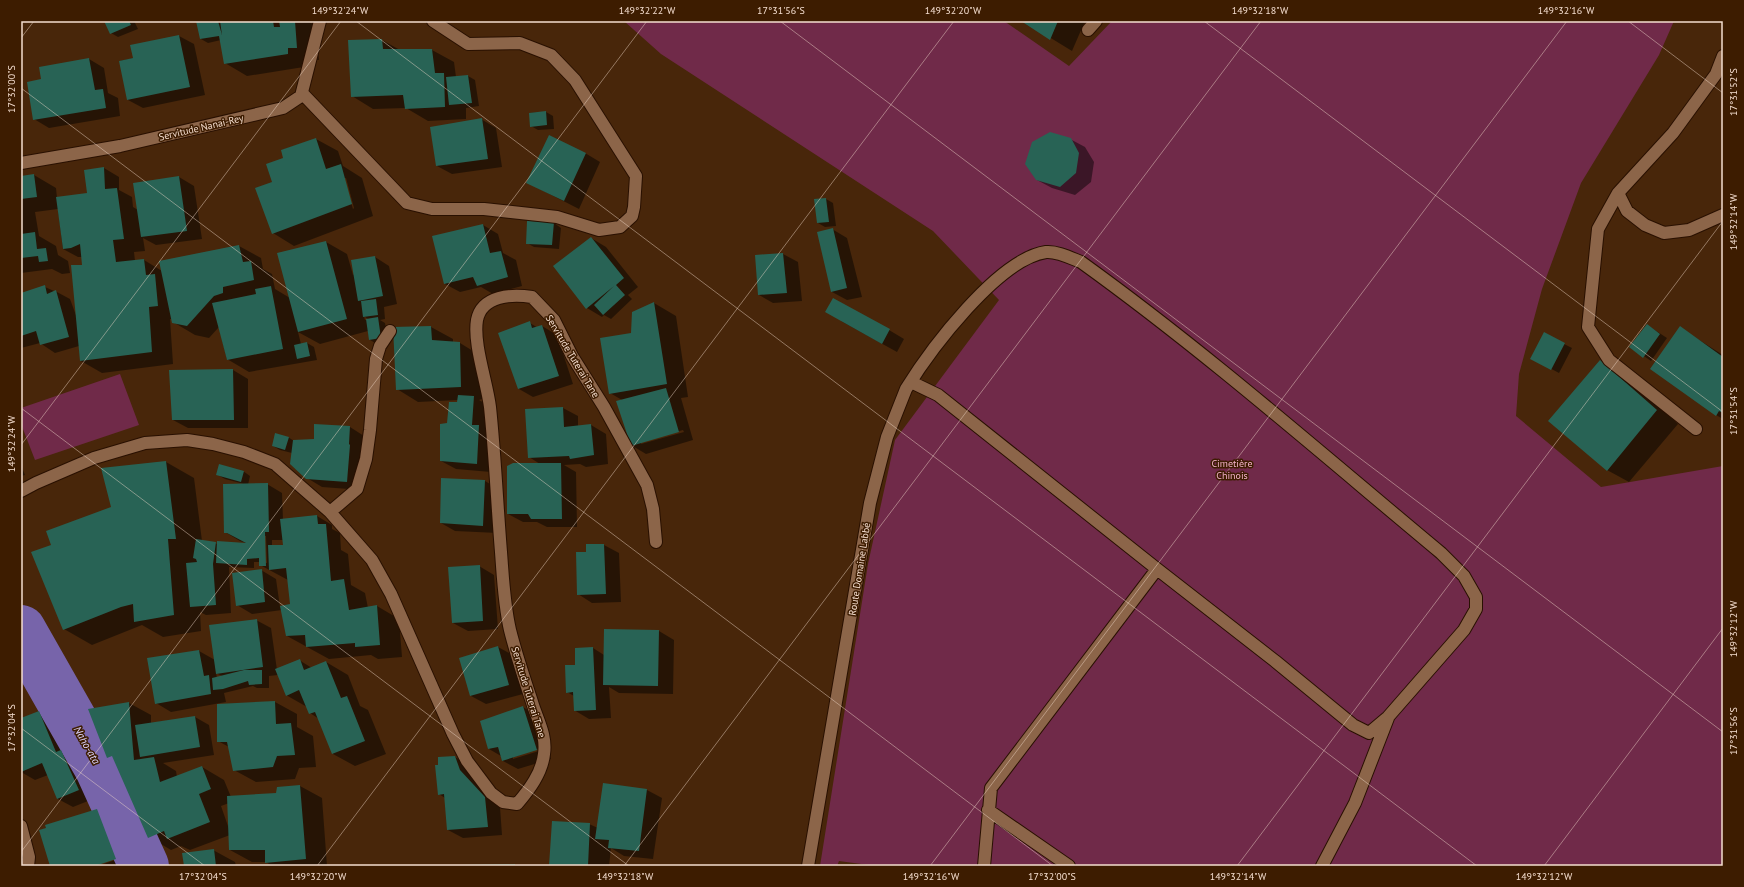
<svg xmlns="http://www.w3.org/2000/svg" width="1744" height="887" font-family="'PT Sans',sans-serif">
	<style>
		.green { fill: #702a49 }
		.shadow { fill: #0007; fill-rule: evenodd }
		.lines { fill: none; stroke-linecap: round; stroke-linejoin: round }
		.river { stroke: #7764aa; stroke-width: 50 }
		.building { fill: #286355 }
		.minor-casing { stroke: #291000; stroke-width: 14 }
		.minor { stroke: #8c6549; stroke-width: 12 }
		.ticks { fill: none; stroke: #f5decf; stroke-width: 1; stroke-opacity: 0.45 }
		.labels { text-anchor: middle; stroke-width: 3; stroke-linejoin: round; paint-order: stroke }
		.street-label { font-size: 10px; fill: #f5decf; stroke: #3d1c00 }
		.park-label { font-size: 10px; fill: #f4b2ca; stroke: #3d1c00 }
		.water-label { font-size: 11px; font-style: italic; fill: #dbd2fb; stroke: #3d1c00 }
		.neatline { fill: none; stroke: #f5decf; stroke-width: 1.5 }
		.ticks-label { font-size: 10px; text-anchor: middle; fill: #f5decf }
	</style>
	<rect width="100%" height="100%" fill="#48260a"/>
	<path class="green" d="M624 21H1004L1069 66 1112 21H1674L1659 55 1581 183 1542 289 1519 374 1516 416 1601 487 1723 466V866H876L839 861 837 866H820L868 564 895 440 999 300 933 231 661 54Z
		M120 374 139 425 35 460 21 424V408Z"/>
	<path class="shadow" d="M106 21H134L138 29 118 37 111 33Z
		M197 21H308L316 26 319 60H310V66L247 76 225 63 221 40 208 43 201 39Z
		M1023 21H1085L1072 51Z
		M179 36 194 44 205 95 143 108 128 100 120 61 134 58Z
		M382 40 400 50H432L454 62 456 77 468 76 475 80 479 106 466 108V119L428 121 406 108 373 109 352 96Z
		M89 59 104 68 108 93 118 98 120 116 49 128 34 119 42 80Z
		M21 88 22 121H21Z
		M546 112 553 116 554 129 538 130 531 126 530 113Z
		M481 119 496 128 502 167 452 174 437 166Z
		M316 139 338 151 343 166 362 178 373 216 294 246 273 233 284 158 282 150ZM344 178H346L354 208 353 209Z
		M1070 139 1085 147 1094 162 1091 182 1075 195 1052 188 1037 180Z
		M585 153 600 162 579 209 528 183Z
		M104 168 119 177V190L132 197 133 207 138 210 179 177 194 186 202 239 156 245 143 238 145 251 134 252 135 261 144 260 162 271 160 262 239 246 261 258 263 269 272 274 275 289 290 298 326 242 347 254 353 275 375 257 389 266 397 304 384 307 385 319 380 320 385 323 388 342 377 344 370 340 368 331 320 344 298 332 301 344 307 343 314 347 317 360 249 372 227 359 219 327 209 338 195 335 173 322 172 319H170L173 364 102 373 81 361 79 346 55 353 40 343 21 348V294L45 287 54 291H55L70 299 77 318 83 266 82 257H78L63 249 58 209 35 212 39 236 56 246 58 255 68 261 70 273 62 274 52 269 21 273V282V177L34 175 56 188 57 198 88 194ZM364 316 369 320H365Z
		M826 199 833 203 836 226 825 227 818 223 816 200Z
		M528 222 554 223 561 228 559 249 534 247 527 243Z
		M483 225 498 234 503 253 516 260 522 286 493 294 481 287 460 292 445 284Z
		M832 229 847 238 862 297 847 300 832 292Z
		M591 238 606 247 638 287 628 295 632 299 611 319 604 315 602 317 587 308Z
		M783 254 798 262 802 301 773 303 759 295Z
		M654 303 676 316 688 397 681 398 693 440 646 454 631 445 622 400 610 393 632 334 633 313ZM683 430 684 432 641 444V442Z
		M841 321 889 330 904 339 897 352Z
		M530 323 538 328 542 326 557 335 573 384 533 397 519 389Z
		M1647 325 1667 338 1651 361 1631 347Z
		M431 327 453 339V343H460L481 356 482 399 479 400 488 405 491 472 456 469 441 461 448 424 458 400 418 402 397 389Z
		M1680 328 1723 355V419L1716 415Z
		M1544 334 1572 348 1559 373 1531 358Z
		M1600 362 1622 374 1678 424 1629 482 1607 470Z
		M233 370 248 379V428H188L173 420Z
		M563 408 578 416V426L591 425 606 434 608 464 586 467 580 464 564 465 576 472 577 527H547L537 522H523L508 514 540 464 529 457Z
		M350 427 364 436 362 490 322 487 307 478 292 453 280 450 273 446 288 437 294 441 315 440Z
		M166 462 194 478 202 541 218 544H249L240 541 225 532 244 484 225 479 218 475 243 471 250 476 248 485 267 484 282 493 283 520 317 516 332 525V529L340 533 341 550 348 554 351 585 365 593 368 608 377 606 399 619 402 657 378 659 371 655 329 659 287 636 282 610 252 614 237 605 261 570 276 579 280 607 292 605 288 580 260 565V562H254V568L229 567 231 613 206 615 200 612 201 631 163 637 142 625 92 645 64 629 53 546 112 507ZM264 536H266L267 563H265ZM272 540H283L284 545 272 546Z
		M21 465 25 475 21 476Z
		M442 479 485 481 500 490 498 533 455 531 441 523Z
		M587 545H604L619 553 621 602 592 603 578 594 587 553Z
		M479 566 494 575 498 629 468 631 453 623Z
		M256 620 271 628 277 670 299 660 312 668 326 662 348 675 360 706 368 710 386 754 355 766 333 754 319 719 310 713 307 707 286 695 278 675 269 676V688H257L253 686 224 693 226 702 171 712 156 703 199 651 215 660ZM216 673 222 676 217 678Z
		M605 630 659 631 674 640 673 694 619 693 609 687 611 718 589 719 574 710V696L567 692 576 666 593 648 604 655Z
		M498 647 513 655 523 694 486 704 471 696 460 659Z
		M275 702 297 714V727L313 736 316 767 299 768 295 779 256 782 234 770 229 747 218 741Z
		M129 703 151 715V723L195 717 209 725 214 755 163 763 176 771 177 777 202 767 224 780 231 797 277 794 278 788 300 786 322 798 327 866H272L266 862H252L230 850V835L190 850 181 846 171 850 149 837 116 762 108 757ZM229 803V829L221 806Z
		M523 707 537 716 551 759 518 769 503 761 501 756 489 749ZM541 748 542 750 513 759V757Z
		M39 712 54 720 68 754 76 759 93 799 73 807 58 799 48 775 35 780 21 772V719Z
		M455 757 470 766 500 807 502 835 463 838 448 830 445 798 439 794Z
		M604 784 647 790 662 798 653 859 624 856 611 848 609 866H550L589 824 598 828Z
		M97 810 112 819 130 866H98L121 858V856L91 866H51Z
		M213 850 235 862 236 866H185Z"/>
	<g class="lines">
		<path class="river" d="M21 630 100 769 144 866"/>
	</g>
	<path class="building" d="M104 21H129L131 25 110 34Z
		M196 21H218L222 35 220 21H273L274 27H280L279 21H295L297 48H288V54L224 64 219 36 200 39Z
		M1021 21H1058L1050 40Z
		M179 35 190 87 127 100 119 61 133 58 130 45Z
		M382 39 383 49H432L435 73H444L445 107 405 109 403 95 351 97 348 40Z
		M89 58 95 90 103 89 106 108 33 120 27 82 41 79 39 67Z
		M468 75 472 103 449 105 446 77Z
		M546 111 547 125 530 127 529 113Z
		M482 118 488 159 436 166 430 127Z
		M1050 132 1071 138 1079 153 1076 173 1060 187 1036 180 1025 164 1032 142Z
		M549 135 586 153 564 201 526 183Z
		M316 138 326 169 341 164 352 204 272 234 255 188 272 182 266 164 283 158 281 150Z
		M104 167 105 189 117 188 124 239 113 240 116 262 144 259 146 275 155 274 158 306 149 307 152 352 80 361 71 265H82L80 244 71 248 63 249 56 197 87 193 84 170Z
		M34 174 37 197 21 199V176Z
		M179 176 187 231 141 237 133 183Z
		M826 198 829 222 817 223 814 199Z
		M527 221 554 222 552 245 526 244Z
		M483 224 490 253 501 251 508 277 477 286 473 277 444 284 432 236Z
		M833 228 847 288 831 292 817 232Z
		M35 232 37 249 46 248 48 261 39 262 38 256 21 258V234Z
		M591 237 624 278 616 285 625 295 603 315 594 305 614 286 586 309 553 266Z
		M326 241 347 319 298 332 277 253Z
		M239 245 243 262 251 261 254 280 223 287V293L214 296 187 326 172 323 159 261Z
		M783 253 787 293 758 295 755 255Z
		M375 256 383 296 358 301 351 260Z
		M45 285 47 294 56 290 69 337 40 345 36 331 21 336V293Z
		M271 286 283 349 227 360 212 303 256 294 255 289Z
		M833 298 890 329 882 344 825 312Z
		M376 299 378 315 363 317 361 301Z
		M654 302 667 384 609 394 600 338 631 333 632 312Z
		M378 317 381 338 369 340 366 319Z
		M530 321 532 328 542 325 559 376 518 389 498 333Z
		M1647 324 1660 334 1643 358 1629 347Z
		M431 326 432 340 460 342 461 387 396 390 393 327Z
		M1680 326 1723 357V413L1719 411 1716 416 1650 369Z
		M1544 332 1565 343 1551 370 1530 359Z
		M307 342 310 356 297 359 294 345Z
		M1600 360 1657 410 1607 471 1548 421Z
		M233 369 234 420H172L169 370Z
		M666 388 679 432 631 446 616 401Z
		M458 395 474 396 472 425H479L477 464 440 461V424L447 423 449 402H457Z
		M563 407 564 427 591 424 594 455 570 459 569 456 528 458 525 409Z
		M314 424 350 426 349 444 350 445 347 482 306 479 290 464 293 440 314 439Z
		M275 433 289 437 285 450 272 446Z
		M166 461 176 539H168L174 615 134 622 133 604 121 607 63 630 31 552 51 545 46 531 111 507 101 468Z
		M513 463H561L562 519H531L528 514H507V466Z
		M219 464 244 471 241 482 216 475Z
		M441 478 485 480 483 526 440 523Z
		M268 483 269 532H265L266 566H259V558L247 559V565L216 563 217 541 246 543 227 533H224L223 484Z
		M317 515 318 524H326L331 581 344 579 349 610 377 605 380 645 355 647V643L306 647 305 635 286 636 280 606 290 604 286 568 269 570 268 545H283L280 519Z
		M196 539 216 542 213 564 216 605 190 607 186 563 197 562 196 559 193 558Z
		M586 544H604L606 594 577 595 576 552H586Z
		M480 565 483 621 452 623 448 567Z
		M262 569 265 602 236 606 232 573Z
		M257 619 263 667 216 674 209 625Z
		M604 629 659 630 658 686 603 685Z
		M498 646 509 685 470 696 459 658Z
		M593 647 596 710 574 711 573 692 566 693 565 665H575V648Z
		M199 650 204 676 209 675 211 694 155 704 147 658Z
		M300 659 304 670 326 661 341 698 347 696 365 741 332 754 315 712 309 714 299 690 286 696 275 669Z
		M244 670H262V684L249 685 248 681 223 689 213 690 212 678Z
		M275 701 276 724 291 723 295 755 277 756 273 767 233 771 227 742H217V704Z
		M129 702 134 760 154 757 160 782 202 766 211 789 199 794 210 822 167 839 164 831 148 838 112 756 107 758 88 709Z
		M523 706 537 750 502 761 498 747 488 749 480 721Z
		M39 711 56 752 61 750 79 790 57 799 42 763 21 772V718Z
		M195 716 200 747 140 757 135 725Z
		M455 756 460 770 485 797 488 827 447 830 444 794 438 795 435 765H438V757Z
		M603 783 647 789 639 851 608 848 609 840 595 839Z
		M300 785 306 859 265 863V850H229L227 796 276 793 277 787Z
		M97 809 116 859 95 866H50L39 830 46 828 45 825Z
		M552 821 590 823 588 866H549Z
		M214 849 216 866H184L182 853Z
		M515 864V866H461V865Z"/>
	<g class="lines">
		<defs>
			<path id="minor" d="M1088 30 1096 21
				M302 93 407 203 432 209H484L557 217 599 230 620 227 632 216 634 207 636 176 575 80 551 55 520 43 468 44 433 21
				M21 163 120 146 283 108 301 96 320 21
				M1618 193 1627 211 1645 225 1664 233 1689 230 1723 215
				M1696 429 1609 360 1588 327 1598 229 1618 193 1673 133 1716 74 1723 56
				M21 491 36 483 94 458 145 443 187 440 213 444 244 452 275 464 330 512 372 560 391 594 453 734 467 761 491 793 503 802 517 804C529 790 542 773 544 754 547 735 537 719 532 702 524 678 516 654 510 630 504 604 503 578 501 552 497 503 495 455 490 407 487 382 473 344 477 320 482 295 512 294 532 297L554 320 572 356 604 407 647 485 653 509 656 542
				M330 512 357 489 366 459 370 430 376 359 380 346 390 331
				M988 810 1069 866
				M21 826 29 857 28 866
				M808 866 870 503 887 437 906 389C930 350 998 259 1046 252 1057 251 1071 258 1081 262 1206 352 1322 454 1441 553L1464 576 1476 597V609L1464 630 1388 717 1369 733 1353 725 1275 661 1157 569 938 395 911 382
				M984 866 991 788 1157 569
				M1322 866 1355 803 1388 718"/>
		</defs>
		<use href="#minor" class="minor-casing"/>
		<use href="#minor" class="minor"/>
	</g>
	<path class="ticks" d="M356 21 1477 866M780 21 1723 732M1204 21 1723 412M1628 21 1723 93M21 38 34 21M21 88 1053 866M21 408 629 866M21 445 341 21M21 728 205 866M21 852 647 21M317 866 954 21M624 866 1261 21M930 866 1567 21M1237 866 1723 221M1544 866 1723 628"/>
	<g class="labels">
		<g class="street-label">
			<text transform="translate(201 127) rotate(-13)" y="4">Servitude Nanai-Rey</text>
			<text transform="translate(573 356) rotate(59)" y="4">Servitude Tuterai Tane</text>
			<text transform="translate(859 569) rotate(-81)" y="4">Route Domaine Labbé</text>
			<text transform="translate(529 692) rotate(73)" y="4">Servitude Tuterai Tane</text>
		</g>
		<g class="park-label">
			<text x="1232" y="467">Cimetière<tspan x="1232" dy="12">Chinois</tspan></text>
		</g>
		<g class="water-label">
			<text transform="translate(87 745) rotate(60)" y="4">Naho-ata</text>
		</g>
	</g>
	<rect width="1744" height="887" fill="none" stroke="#3d1c00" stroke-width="44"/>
	<rect x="22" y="22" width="1700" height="843" class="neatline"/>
	<g class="ticks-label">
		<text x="340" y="14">149°32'24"W</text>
		<text x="647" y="14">149°32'22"W</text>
		<text x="781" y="14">17°31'56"S</text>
		<text x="953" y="14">149°32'20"W</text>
		<text x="1260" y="14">149°32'18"W</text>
		<text x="1566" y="14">149°32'16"W</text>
		<text transform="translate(11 89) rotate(-90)" y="4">17°32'00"S</text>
		<text transform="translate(1733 92) rotate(-90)" y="4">17°31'52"S</text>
		<text transform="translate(1733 222) rotate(-90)" y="4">149°32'14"W</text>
		<text transform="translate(1733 411) rotate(-90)" y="4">17°31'54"S</text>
		<text transform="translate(11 444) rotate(-90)" y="4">149°32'24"W</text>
		<text transform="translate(1733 629) rotate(-90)" y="4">149°32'12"W</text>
		<text transform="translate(11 728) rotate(-90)" y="4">17°32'04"S</text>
		<text transform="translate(1733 731) rotate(-90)" y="4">17°31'56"S</text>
		<text x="203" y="880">17°32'04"S</text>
		<text x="318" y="880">149°32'20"W</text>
		<text x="625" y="880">149°32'18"W</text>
		<text x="931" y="880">149°32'16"W</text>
		<text x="1052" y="880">17°32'00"S</text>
		<text x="1238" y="880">149°32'14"W</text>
		<text x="1544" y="880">149°32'12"W</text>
	</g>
</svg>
